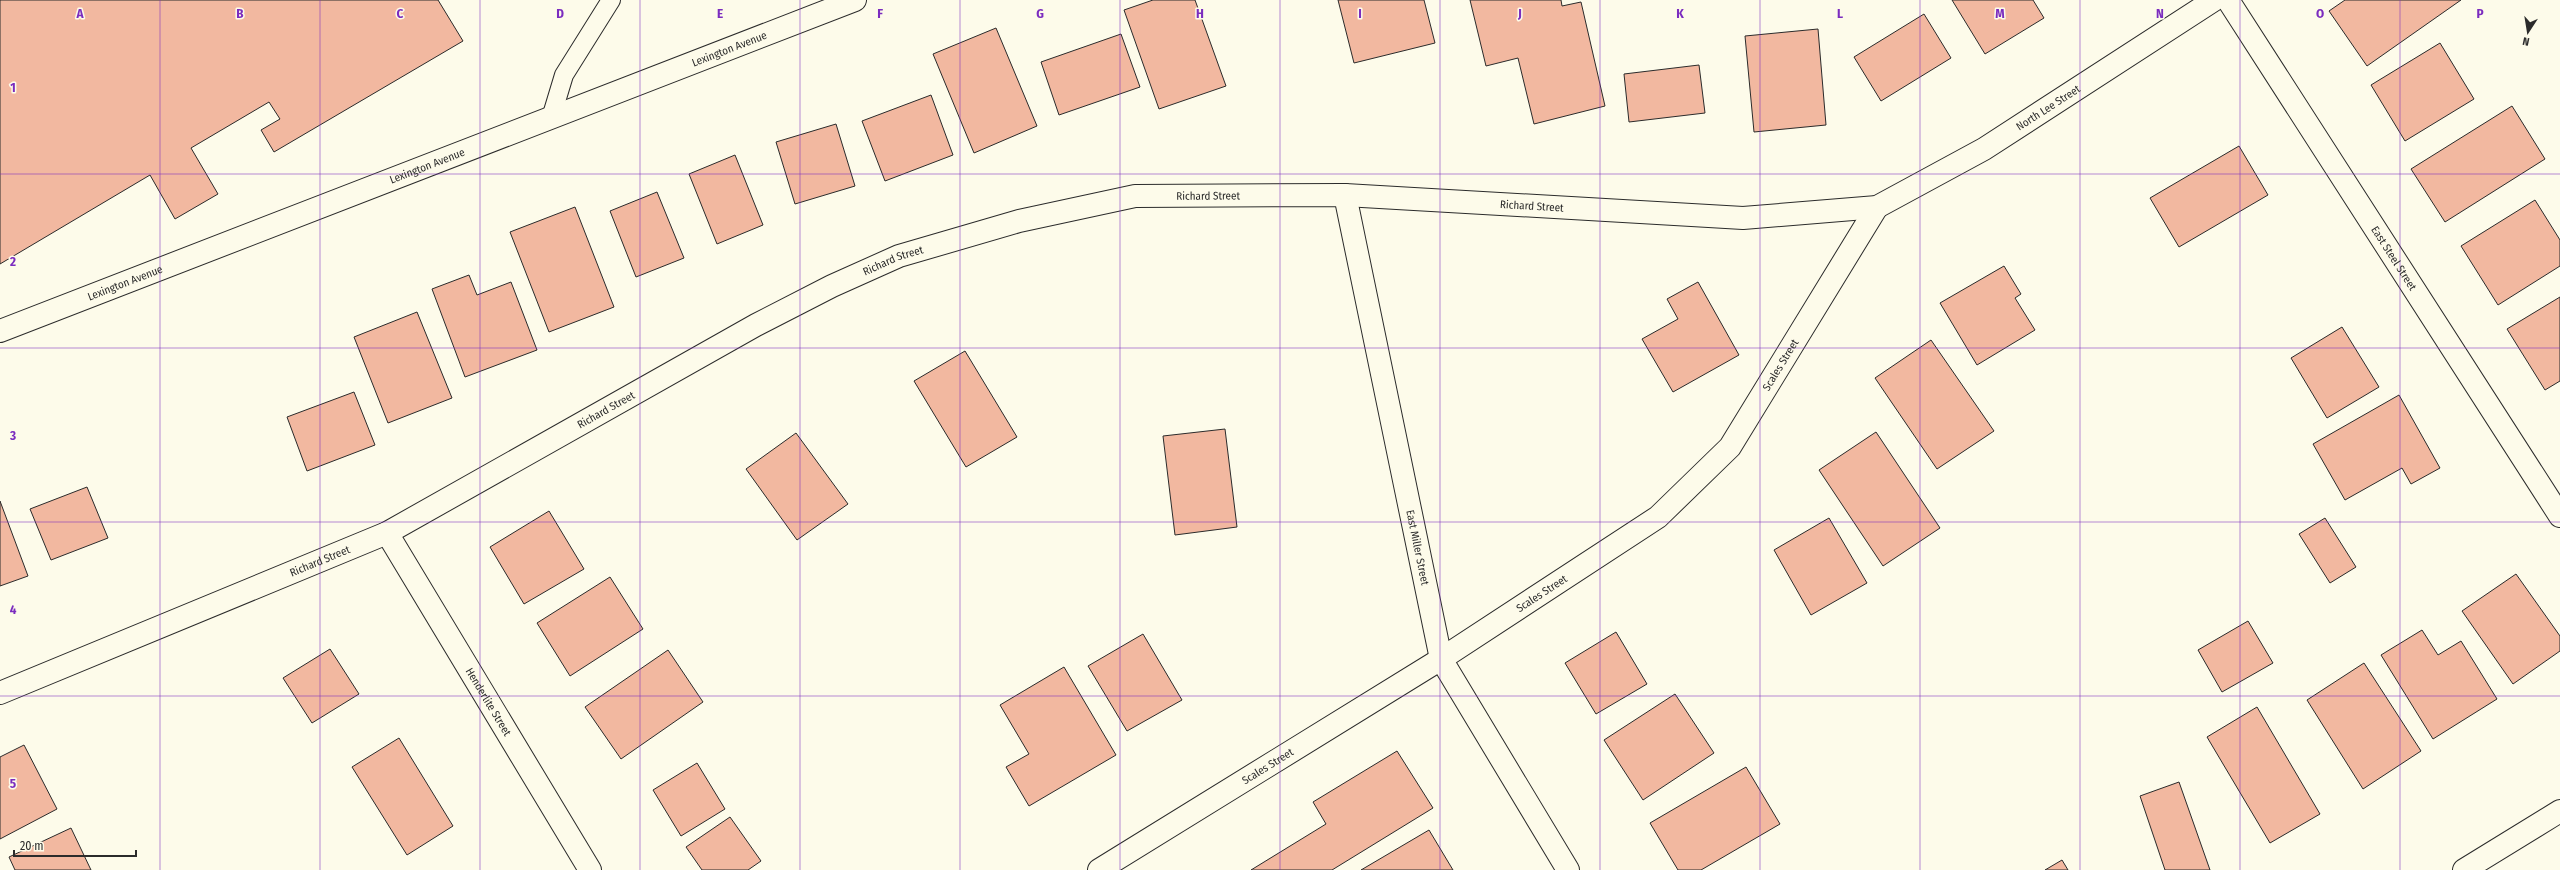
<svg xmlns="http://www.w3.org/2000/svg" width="2560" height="870" font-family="'Fira Sans Condensed',sans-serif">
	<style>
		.building { fill: #f2b8a0; stroke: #2b2b2b }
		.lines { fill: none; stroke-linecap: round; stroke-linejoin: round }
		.lane-casing { stroke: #2b2b2b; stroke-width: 20 }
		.street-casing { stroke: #2b2b2b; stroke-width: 24 }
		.primary-casing { stroke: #2b2b2b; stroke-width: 24 }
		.lane { stroke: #fdfbea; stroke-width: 18 }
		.street { stroke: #fdfbea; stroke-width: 22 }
		.primary { stroke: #fdfbea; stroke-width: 22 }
		.grid { fill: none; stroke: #7b2cbf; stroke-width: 1; stroke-opacity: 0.55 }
		.labels { text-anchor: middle; stroke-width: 3; stroke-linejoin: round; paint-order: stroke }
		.street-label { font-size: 11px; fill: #2b2b2b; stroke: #fdfbea }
		.grid-label { font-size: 13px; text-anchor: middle; font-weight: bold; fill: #7b2cbf; stroke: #fdfbea; stroke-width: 3; stroke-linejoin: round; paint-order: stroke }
	</style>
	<rect width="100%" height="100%" fill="#fdfbea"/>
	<path class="building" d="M0 0H438L463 41 274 152 261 130 280 119 269 102 191 148 218 194 175 219 150 175 0 264Z
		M1153 0H1195L1226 86 1159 109 1124 10Z
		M1338 0H1424L1435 43 1354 63Z
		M1470 0H1561L1562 6 1581 2 1605 106 1534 124 1518 58 1486 66Z
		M1952 0H2033L2044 18 1985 54Z
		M2345 0H2461L2367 66 2329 11Z
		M1924 14 1951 58 1881 101 1854 57Z
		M996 28 1037 126 974 153 933 54Z
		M1818 29 1826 125 1754 132 1745 36Z
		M1121 34 1140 87 1059 115 1041 62Z
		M2440 43 2474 99 2405 141 2371 85Z
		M1699 65 1705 113 1629 122 1624 74Z
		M931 95 953 155 885 181 862 121Z
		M2512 106 2545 159 2445 222 2411 169Z
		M836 124 855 186 795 204 776 142Z
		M2239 146 2268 195 2179 247 2150 198Z
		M735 155 763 225 717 244 689 174Z
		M657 192 684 258 636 277 610 211Z
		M2535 200 2560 240V266L2498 305 2461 246Z
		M575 207 614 307 549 332 510 232Z
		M2004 266 2021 294 2015 298 2035 330 1977 365 1940 303Z
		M469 275 477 295 511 282 537 350 465 377 432 289Z
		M1698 282 1739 355 1673 392 1642 339 1678 319 1667 299Z
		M2560 297V381L2545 390 2507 329Z
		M417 312 452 398 388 423 354 337Z
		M2342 327 2379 387 2327 418 2291 358Z
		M1931 340 1994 431 1937 469 1875 378Z
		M965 351 1017 437 966 467 914 381Z
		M354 392 375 445 307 471 287 417Z
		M2399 395 2440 468 2411 484 2402 468 2345 500 2313 444Z
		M1225 429 1237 527 1175 535 1163 436Z
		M1876 432 1940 528 1883 566 1819 470Z
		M796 433 848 504 797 540 746 469Z
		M87 487 108 538 51 560 30 509Z
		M0 501 28 576 0 586Z
		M549 511 584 569 524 604 490 547Z
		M1829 518 1867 583 1811 615 1774 550Z
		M2325 518 2356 567 2330 583 2299 534Z
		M2516 574 2560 636V651L2513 684 2462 611Z
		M610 577 643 629 570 676 537 623Z
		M2248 621 2273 663 2222 692 2198 650Z
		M2422 630 2438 655 2461 641 2497 699 2433 739 2381 655Z
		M1616 632 1647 684 1596 714 1565 663Z
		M1143 634 1182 700 1127 731 1088 666Z
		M330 649 359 694 312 723 283 678Z
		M668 650 703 702 621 759 585 707Z
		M2364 663 2421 751 2363 789 2307 700Z
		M1064 667 1116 755 1029 806 1006 767 1029 754 1000 705Z
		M1675 694 1714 753 1643 800 1604 740Z
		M2257 707 2320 814 2270 843 2207 737Z
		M399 738 453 826 407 855 352 767Z
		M24 745 57 809 0 839V757Z
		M1397 751 1433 808 1332 870H1251L1326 824 1313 802Z
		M697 763 725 809 681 836 653 790Z
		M1746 767 1780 824 1701 870H1678L1650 823Z
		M2179 782 2210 870H2165L2140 796Z
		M730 817 761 861 748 870H702L686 847Z
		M71 828 91 870H15L9 857Z
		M1429 830 1453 870H1361Z
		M2062 860 2068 870H2045Z"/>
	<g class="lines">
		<defs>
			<path id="lane" d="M551 118 564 75 611 0"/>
			<g id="street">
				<path id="s1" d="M2228 0 2560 516"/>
				<path id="s2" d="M1345 195 1441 659 1568 870"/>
				<path id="s3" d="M0 331 855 0"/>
				<path id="s4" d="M387 533 590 870"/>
				<path id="s5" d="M0 693 387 533 756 325 832 286 899 256 1019 221 1135 196 1345 195 1743 218 1877 207 1984 149 2214 0"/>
				<path id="s6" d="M1099 870 1441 659 1658 517 1730 447 1877 207"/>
			</g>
			<path id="primary" d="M2464 870 2560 811"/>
		</defs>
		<use href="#lane" class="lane-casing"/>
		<use href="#street" class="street-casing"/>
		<use href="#primary" class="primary-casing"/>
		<use href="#lane" class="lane"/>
		<use href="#street" class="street"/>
		<use href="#primary" class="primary"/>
	</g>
	<path class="grid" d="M160 0V870M320 0V870M480 0V870M640 0V870M800 0V870M960 0V870M1120 0V870M1280 0V870M1440 0V870M1600 0V870M1760 0V870M1920 0V870M2080 0V870M2240 0V870M2400 0V870M0 174H2560M0 348H2560M0 522H2560M0 696H2560"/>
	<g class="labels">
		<g class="street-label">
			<text dy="4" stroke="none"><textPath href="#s3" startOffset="782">Lexington Avenue</textPath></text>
			<text dy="4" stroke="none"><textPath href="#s5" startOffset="2186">North Lee Street</textPath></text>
			<text dy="4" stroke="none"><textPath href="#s3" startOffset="458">Lexington Avenue</textPath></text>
			<text dy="4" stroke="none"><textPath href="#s5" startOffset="1318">Richard Street</textPath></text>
			<text dy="4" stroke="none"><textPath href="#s5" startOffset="1642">Richard Street</textPath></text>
			<text dy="4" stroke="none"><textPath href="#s1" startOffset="307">East Steel Street</textPath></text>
			<text dy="4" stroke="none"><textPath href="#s5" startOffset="994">Richard Street</textPath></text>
			<text dy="4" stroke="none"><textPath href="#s3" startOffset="134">Lexington Avenue</textPath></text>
			<text dy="4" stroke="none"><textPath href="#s6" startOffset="858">Scales Street</textPath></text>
			<text dy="4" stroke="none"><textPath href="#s5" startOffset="670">Richard Street</textPath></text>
			<text dy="4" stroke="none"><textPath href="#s2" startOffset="360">East Miller Street</textPath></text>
			<text dy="4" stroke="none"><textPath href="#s5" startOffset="346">Richard Street</textPath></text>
			<text dy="4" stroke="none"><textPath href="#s6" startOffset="522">Scales Street</textPath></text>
			<text dy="4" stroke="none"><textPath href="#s4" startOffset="197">Henderlite Street</textPath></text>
			<text dy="4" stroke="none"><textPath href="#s6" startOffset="198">Scales Street</textPath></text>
		</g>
	</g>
	<g class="grid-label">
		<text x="80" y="18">A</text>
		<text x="240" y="18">B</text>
		<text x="400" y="18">C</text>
		<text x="560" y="18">D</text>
		<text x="720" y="18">E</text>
		<text x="880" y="18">F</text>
		<text x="1040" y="18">G</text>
		<text x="1200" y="18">H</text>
		<text x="1360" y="18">I</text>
		<text x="1520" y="18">J</text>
		<text x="1680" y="18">K</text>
		<text x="1840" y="18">L</text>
		<text x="2000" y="18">M</text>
		<text x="2160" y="18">N</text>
		<text x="2320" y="18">O</text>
		<text x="2480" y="18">P</text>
		<text x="13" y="92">1</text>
		<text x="13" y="266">2</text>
		<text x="13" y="440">3</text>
		<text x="13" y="614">4</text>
		<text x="13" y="788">5</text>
	</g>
	<g transform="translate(2528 32) rotate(192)" stroke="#fdfbea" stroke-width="3" paint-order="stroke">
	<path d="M0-3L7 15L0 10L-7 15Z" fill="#2b2b2b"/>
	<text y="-6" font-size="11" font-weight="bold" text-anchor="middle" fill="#2b2b2b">N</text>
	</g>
	<path d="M14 850v6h122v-6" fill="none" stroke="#2b2b2b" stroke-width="2"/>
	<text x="20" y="850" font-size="12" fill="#2b2b2b" stroke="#fdfbea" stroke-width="3" paint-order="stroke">20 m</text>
</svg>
